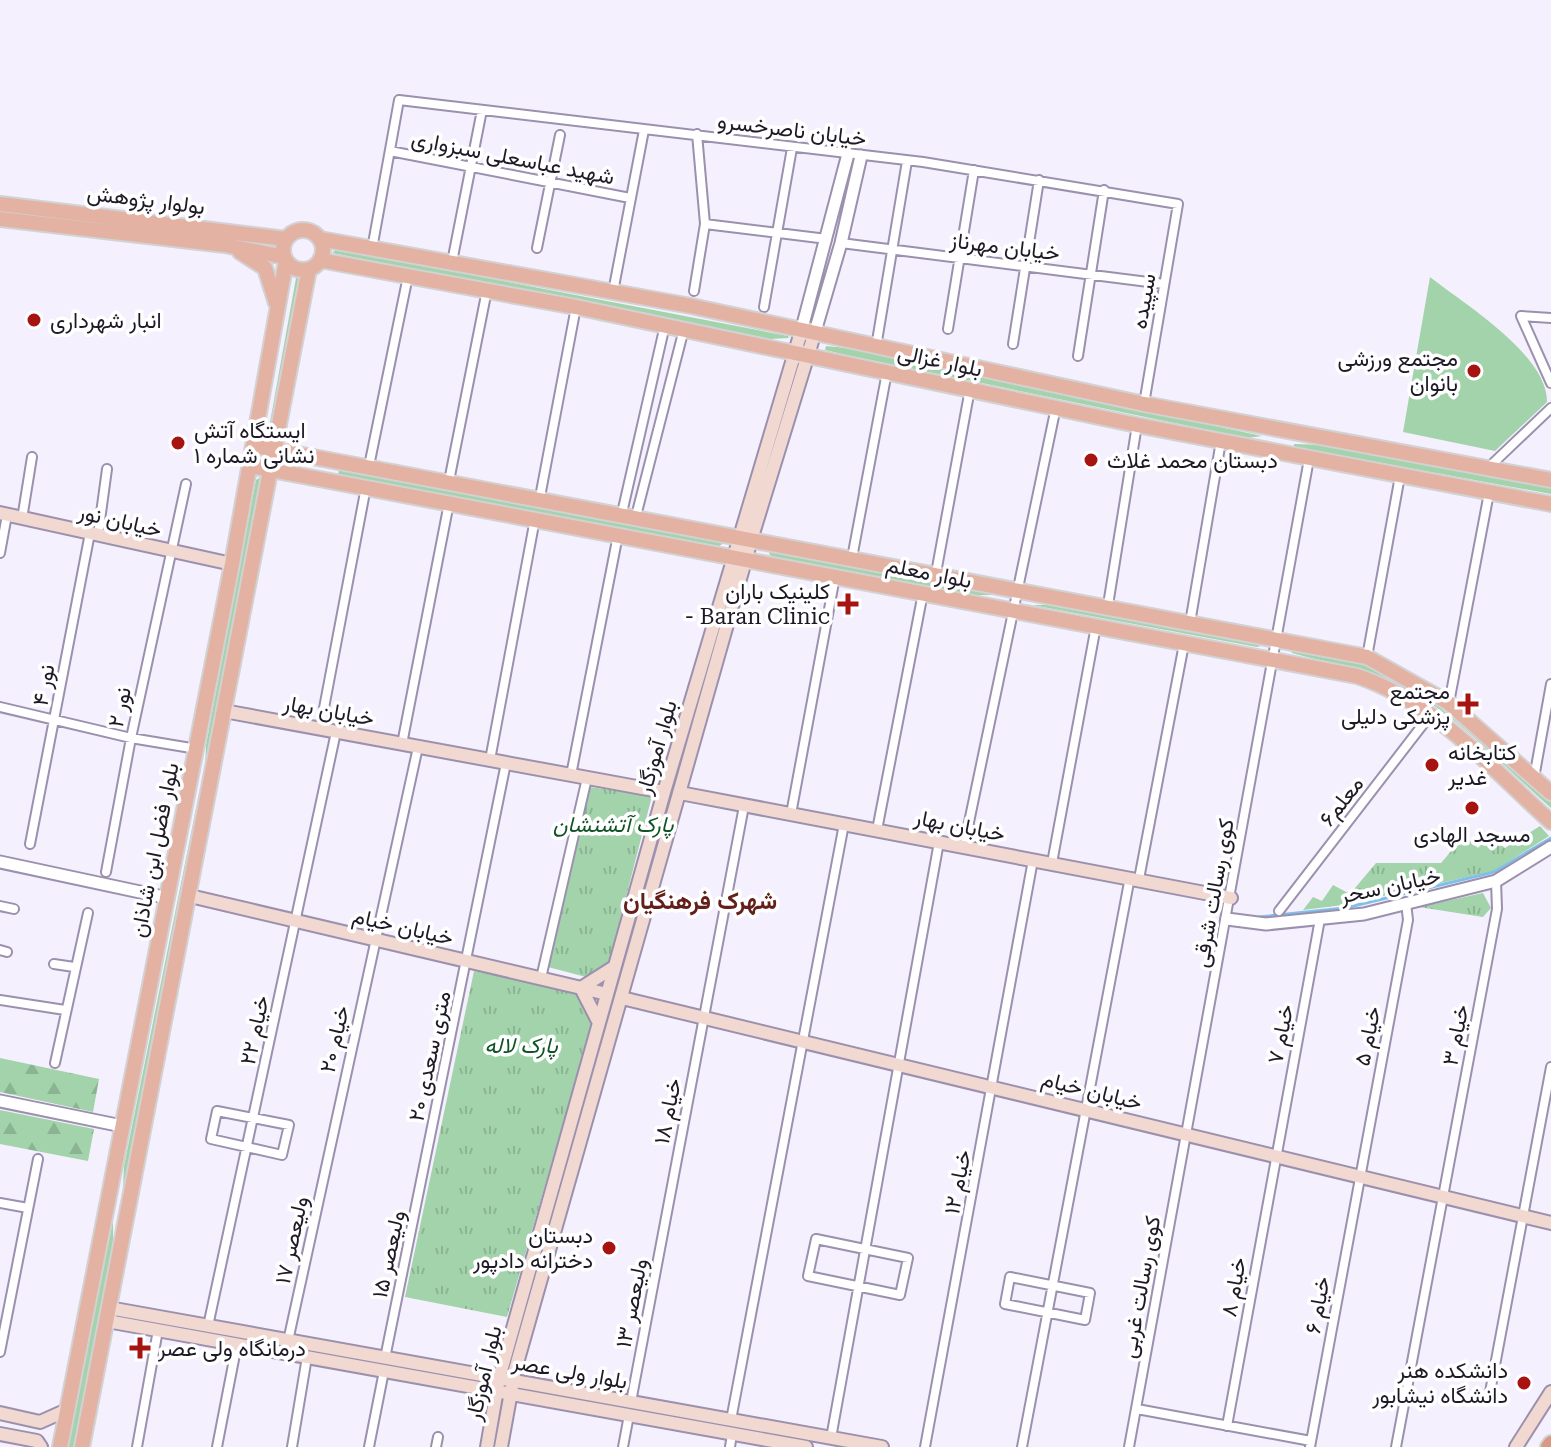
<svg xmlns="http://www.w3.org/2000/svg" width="1551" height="1447" font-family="'Roboto Serif',Vazirmatn,serif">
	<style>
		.grass { fill: #a2d3aa }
		.forest { fill: url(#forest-firs) }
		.park { fill: url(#park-tufts) }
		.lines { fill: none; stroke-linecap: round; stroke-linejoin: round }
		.stream { stroke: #7fc0eb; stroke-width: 3 }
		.minor-casing { stroke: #9b90ae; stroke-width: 12 }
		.tertiary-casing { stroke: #9b90ae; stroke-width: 15 }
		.secondary-casing { stroke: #9b90ae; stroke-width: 16 }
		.primary-casing { stroke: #d2d1d3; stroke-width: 18 }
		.trunk-casing { stroke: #d2d1d3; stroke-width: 18 }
		.minor { stroke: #fff; stroke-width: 8 }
		.tertiary { stroke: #fff; stroke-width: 11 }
		.secondary { stroke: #f1d8d1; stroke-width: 12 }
		.primary { stroke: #e3b2a3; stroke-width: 14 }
		.trunk { stroke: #da9884; stroke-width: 14 }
		.poi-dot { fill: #a71311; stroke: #fff; stroke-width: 3 }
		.labels { text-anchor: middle; stroke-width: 7; stroke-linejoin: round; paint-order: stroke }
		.street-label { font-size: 22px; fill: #1d1925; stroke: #fff }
		.poi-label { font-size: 22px; fill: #1d1925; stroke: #fff; text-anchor: start }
		.park-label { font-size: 22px; font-style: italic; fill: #115226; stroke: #fff }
		.neighbourhood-label { font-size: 24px; font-weight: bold; fill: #631f19; stroke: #fff }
	</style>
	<defs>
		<pattern id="forest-firs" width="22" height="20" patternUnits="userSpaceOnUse" patternTransform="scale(2)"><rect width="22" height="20" fill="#a2d3aa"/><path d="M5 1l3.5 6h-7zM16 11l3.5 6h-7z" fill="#8bb592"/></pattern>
		<pattern id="park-tufts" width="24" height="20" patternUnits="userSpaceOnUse" patternTransform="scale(2)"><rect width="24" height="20" fill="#a2d3aa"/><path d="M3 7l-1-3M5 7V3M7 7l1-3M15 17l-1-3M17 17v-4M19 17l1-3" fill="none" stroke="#8bb592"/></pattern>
	</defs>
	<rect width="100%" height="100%" fill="#f5f0fe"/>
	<path class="grass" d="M337 249 788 336 789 338 770 339 332 253Z
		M299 277 270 438 267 439 296 278Z
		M1430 277C1464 304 1548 355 1547 402L1495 451 1403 432Z
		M826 346 857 349 1262 436 1247 438 846 355 825 350Z
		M1294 444 1325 445 1551 488V494L1294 447Z
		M339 469 723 541 724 543 719 546 338 475Z
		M261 477 262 478 205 773 206 745 256 480Z
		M771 550 1007 595H975L773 557 769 554Z
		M1032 605H1059L1264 645 1257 647Z
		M1296 648 1365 664 1420 691 1551 801V808C1499 763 1446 702 1381 676 1352 664 1321 662 1292 653L1291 649Z
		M198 799 197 825 123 1190 124 1166Z
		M113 1220V1248L74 1447H68Z"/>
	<path class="forest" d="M0 1058 99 1079 93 1112 0 1092Z
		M0 1110 94 1129 88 1161 0 1144Z"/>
	<path class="park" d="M590 787 652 796 609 963 586 977 548 967Z
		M1540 826 1549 836 1494 871 1343 905 1303 910 1313 897 1322 901 1333 885 1350 894 1376 863H1441L1464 836 1478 848 1489 836 1505 848Z
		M1483 893 1491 908 1483 917 1419 907Z
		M474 971 578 993 592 1023 507 1317 405 1297Z"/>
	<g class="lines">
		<path class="stream" d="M1259 917 1345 908 1494 872 1551 838"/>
		<defs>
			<path id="minor" d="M390 151 630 198
				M705 224 827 239
				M841 243 1164 284
				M537 248 560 135
				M372 249 399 100 923 162 1178 204 1144 404
				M452 262 482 110
				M694 291 705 224 697 134
				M613 292 644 130
				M764 307 792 148
				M1551 318 1521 316 1551 383
				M948 329 974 170
				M1013 344 1039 180
				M876 347 907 161
				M1078 356 1104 190
				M369 466 408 276
				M1488 468 1551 408
				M449 481 487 290
				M540 497 576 307
				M622 513 665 325
				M636 516 684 329
				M22 519 32 457
				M98 535 107 469
				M0 553 7 515
				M852 558 887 372
				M936 573 970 389
				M1108 605 1137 425
				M1190 623 1221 441
				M1367 657 1400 476
				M1449 703 1489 493
				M0 707 131 738 197 749
				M320 729 366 487
				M402 744 449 503
				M490 760 535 519
				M571 775 618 535
				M1534 778 1551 684
				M791 814 835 577
				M877 830 923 593
				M30 844 90 533
				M964 846 1056 407
				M1052 863 1096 626
				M106 872 131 738 186 484
				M1139 879 1184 644
				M0 906 14 909
				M1279 911 1431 714
				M0 950 7 952
				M54 964 74 967
				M541 978 587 778
				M0 1000 65 1010
				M55 1063 88 913
				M217 1111 289 1125 282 1155 211 1139Z
				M0 1203 28 1208
				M816 1239 908 1258 900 1295 808 1276Z
				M1010 1277 1090 1293 1085 1320 1005 1304Z
				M208 1326 336 732
				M288 1341 418 747
				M0 1352 38 1159
				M385 1358 506 763
				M1490 1392 1551 1067
				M631 1402 744 806
				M1137 1409 1311 1441
				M731 1420 844 824
				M1227 1426 1320 919
				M831 1438 939 842
				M137 1447 158 1330
				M217 1447 237 1344
				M292 1447 307 1357
				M369 1447 384 1371
				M436 1447 438 1437
				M623 1447 629 1415
				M730 1447 732 1434
				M925 1447 1033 860
				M1022 1447 1130 877
				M1129 1447 1309 459
				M1310 1447 1408 920 1406 903
				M1396 1447 1497 909 1496 881"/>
			<path id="tertiary" d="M801 332 848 154
				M814 335 841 243 861 156
				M0 862 168 898
				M1227 919 1266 924 1364 914 1496 881 1551 847
				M0 1101 122 1126"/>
			<path id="secondary" d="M0 513 232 564
				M224 711 664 792
				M680 793 1231 898
				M190 896 607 994
				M622 998 1551 1223
				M599 1023 581 988 614 967
				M109 1308 882 1447
				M107 1321 806 1447
				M0 1413 40 1422 67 1410
				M0 1434 37 1441 41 1447
				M487 1447 499 1378 664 792 801 332
				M501 1447 515 1370 751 540 814 335
				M1516 1447 1551 1392"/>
			<path id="primary" d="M0 204 286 239
				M0 219 225 245 284 257
				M283 250a20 20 0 1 1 40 0a20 20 0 1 1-40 0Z
				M320 239 691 306 1144 404 1551 480
				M240 252 265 268 276 303
				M320 260 576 307 1137 425 1551 504
				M255 446 1367 657 1449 703 1551 793
				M251 466 1357 676C1435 702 1491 768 1551 822
				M60 1447 232 564 286 261
				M82 1447 309 269"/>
			<path id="trunk" d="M1548 1447 1551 1443"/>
		</defs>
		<use href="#minor" class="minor-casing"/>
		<use href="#tertiary" class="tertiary-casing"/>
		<use href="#secondary" class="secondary-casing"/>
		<use href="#primary" class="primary-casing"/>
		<use href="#trunk" class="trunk-casing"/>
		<use href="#minor" class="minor"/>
		<use href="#tertiary" class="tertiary"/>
		<use href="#secondary" class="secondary"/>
		<use href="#primary" class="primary"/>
		<use href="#trunk" class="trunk"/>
	</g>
	<g class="poi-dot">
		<circle cx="34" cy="320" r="8"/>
		<circle cx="1474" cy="371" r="8"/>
		<circle cx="178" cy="443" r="8"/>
		<circle cx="1091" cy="460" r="8"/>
		<path d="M844 592h8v8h8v8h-8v8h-8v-8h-8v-8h8z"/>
		<path d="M1464 692h8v8h8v8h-8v8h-8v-8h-8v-8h8z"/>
		<circle cx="1432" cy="765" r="8"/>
		<circle cx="1472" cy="808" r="8"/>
		<circle cx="609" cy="1248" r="8"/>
		<path d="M136 1336h8v8h8v8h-8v8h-8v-8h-8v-8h8z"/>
		<circle cx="1524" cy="1383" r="8"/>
	</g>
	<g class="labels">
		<g class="street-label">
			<text transform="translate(792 129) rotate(7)" y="8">خیابان ناصرخسرو</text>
			<text transform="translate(513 157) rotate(11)" y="8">شهید عباسعلی سبزواری</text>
			<text transform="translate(146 199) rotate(7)" y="8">بولوار پژوهش</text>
			<text transform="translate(1005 246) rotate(7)" y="8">خیابان مهرناز</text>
			<text transform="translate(1143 301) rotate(-80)" y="8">سپیده</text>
			<text transform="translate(940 360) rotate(12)" y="8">بلوار غزالی</text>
			<text transform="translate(120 520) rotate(13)" y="8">خیابان نور</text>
			<text transform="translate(929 572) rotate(11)" y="8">بلوار معلم</text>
			<text transform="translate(43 685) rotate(-80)" y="8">نور ۴</text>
			<text transform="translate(119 707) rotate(-78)" y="8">نور ۲</text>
			<text transform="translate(329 710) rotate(10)" y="8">خیابان بهار</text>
			<text transform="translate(656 747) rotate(-74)" y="8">بلوار آموزگار</text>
			<text transform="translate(1341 801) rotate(-52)" y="8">معلم۶</text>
			<text transform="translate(960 825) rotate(11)" y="8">خیابان بهار</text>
			<text transform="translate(154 850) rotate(-79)" y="8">بلوار فضل ابن شاذان</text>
			<text transform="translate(1390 885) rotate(-12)" y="8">خیابان سحر</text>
			<text transform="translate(1213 893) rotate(-80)" y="8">کوی رسالت شرقی</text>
			<text transform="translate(403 926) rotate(13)" y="8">خیابان خیام</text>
			<text transform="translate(254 1030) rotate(-78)" y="8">خیام ۲۲</text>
			<text transform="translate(1280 1034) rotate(-79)" y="8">خیام ۷</text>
			<text transform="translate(1455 1035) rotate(-79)" y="8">خیام ۳</text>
			<text transform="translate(1367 1036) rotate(-79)" y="8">خیام ۵</text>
			<text transform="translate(334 1039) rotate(-77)" y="8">خیام ۲۰</text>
			<text transform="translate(429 1056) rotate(-78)" y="8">۲۰ متری سعدی</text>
			<text transform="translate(1092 1090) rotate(14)" y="8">خیابان خیام</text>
			<text transform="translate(667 1111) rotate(-79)" y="8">خیام ۱۸</text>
			<text transform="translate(957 1182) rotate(-79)" y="8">خیام ۱۲</text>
			<text transform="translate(291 1240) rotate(-78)" y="8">ولیعصر ۱۷</text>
			<text transform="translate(388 1254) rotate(-78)" y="8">ولیعصر ۱۵</text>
			<text transform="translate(1140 1287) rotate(-80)" y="8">کوی رسالت غربی</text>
			<text transform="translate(1233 1287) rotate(-80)" y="8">خیام ۸</text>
			<text transform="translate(631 1303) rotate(-79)" y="8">ولیعصر ۱۳</text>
			<text transform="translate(1317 1305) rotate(-80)" y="8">خیام ۶</text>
			<text transform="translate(570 1371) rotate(10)" y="8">بلوار ولی عصر</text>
			<text transform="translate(483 1373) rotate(-77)" y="8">بلوار آموزگار</text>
		</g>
		<g class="poi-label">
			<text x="50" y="328">انبار شهرداری</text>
			<text x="1458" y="366" text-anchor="end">مجتمع ورزشی<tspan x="1458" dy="25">بانوان</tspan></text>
			<text x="194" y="438">ایستگاه آتش<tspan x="194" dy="25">نشانی شماره ۱</tspan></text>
			<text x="1107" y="468">دبستان محمد غلاث</text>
			<text x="830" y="599" text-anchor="end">کلینیک باران<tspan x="830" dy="25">- Baran Clinic</tspan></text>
			<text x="1450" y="699" text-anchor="end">مجتمع<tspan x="1450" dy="25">پزشکی دلیلی</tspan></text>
			<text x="1448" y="760">کتابخانه<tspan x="1448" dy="25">غدیر</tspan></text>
			<text x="1472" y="842" text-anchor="middle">مسجد الهادی</text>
			<text x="593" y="1243" text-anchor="end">دبستان<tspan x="593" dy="25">دخترانه دادپور</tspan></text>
			<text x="158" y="1356">درمانگاه ولی عصر</text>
			<text x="1508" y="1378" text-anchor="end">دانشکده هنر<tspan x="1508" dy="25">دانشگاه نیشابور</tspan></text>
		</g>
		<g class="park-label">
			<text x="613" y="832">پارک آتشنشان</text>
			<text x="521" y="1053">پارک لاله</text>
		</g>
		<g class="neighbourhood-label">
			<text x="700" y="909">شهرک فرهنگیان</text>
		</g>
	</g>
</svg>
